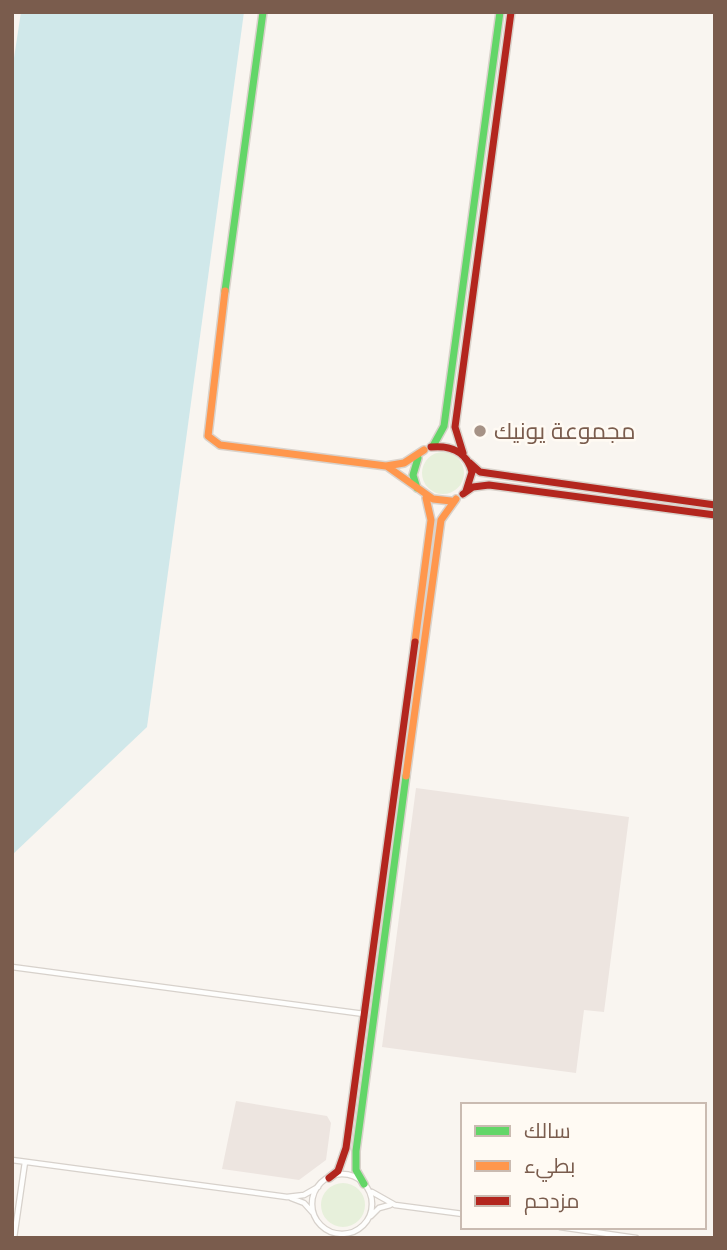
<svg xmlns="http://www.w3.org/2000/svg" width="727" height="1250" font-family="'Noto Sans',Cairo,sans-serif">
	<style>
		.industrial { fill: #ede5e0 }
		.green { fill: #e7f0db }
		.water { fill: #d0e8ea }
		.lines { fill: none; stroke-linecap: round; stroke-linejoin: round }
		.street-casing { stroke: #d7d1cb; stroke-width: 7 }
		.fast-casing { stroke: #d9d2cb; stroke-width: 10 }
		.slow-casing { stroke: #d9d2cb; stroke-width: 10 }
		.jam-casing { stroke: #d9d2cb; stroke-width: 10 }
		.street { stroke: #fefefd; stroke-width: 4.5 }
		.fast { stroke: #63d668; stroke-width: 7 }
		.slow { stroke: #ff974d; stroke-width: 7 }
		.jam { stroke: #b3261e; stroke-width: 7 }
		.poi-dot { fill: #a69286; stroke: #fffaf3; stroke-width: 2.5 }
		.labels { text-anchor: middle; stroke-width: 5; stroke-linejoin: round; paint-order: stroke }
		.poi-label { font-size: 23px; fill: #7a5c4d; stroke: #fffaf3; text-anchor: start }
	</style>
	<rect width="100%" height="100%" fill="#f9f5f0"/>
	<path class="industrial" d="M416 788 629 817 604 1012 584 1010 576 1073 382 1047Z
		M236 1101 327 1116 331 1123 326 1160 299 1180 222 1169Z"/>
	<path class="green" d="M422 473a21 21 0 1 1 42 0a21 21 0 1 1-42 0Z
		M321 1205a22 22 0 1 1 44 0a22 22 0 1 1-44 0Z"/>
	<path class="water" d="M21 12H244L147 727 12 855V71Z"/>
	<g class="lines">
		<defs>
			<path id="street" d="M12 967 364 1014
				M12 1160 287 1197 304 1195 318 1187
				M312 1204a30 30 0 1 1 60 0a30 30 0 1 1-60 0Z
				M372 1192 395 1205 463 1214
				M291 1198 304 1203 313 1213
				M371 1216 379 1208 390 1205
				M560 1227 636 1238
				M14 1238 25 1162"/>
			<path id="fast" d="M225 291 263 12
				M433 446 444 426 500 12
				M417 488 413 475 418 458
				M364 1184 356 1170V1151L406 776"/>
			<path id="slow" d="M225 291 208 436 220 445 386 466 404 463 424 450
				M388 467 433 499 451 501
				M415 642 431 520 426 498
				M406 776 441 520 456 499"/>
			<path id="jam" d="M431 447C451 445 467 452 472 472L466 491
				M463 453 455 427 511 12
				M470 463 480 472 715 505
				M463 494 473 487 489 485 715 515
				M329 1178 338 1171 346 1148 415 642"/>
		</defs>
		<use href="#street" class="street-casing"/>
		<use href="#fast" class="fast-casing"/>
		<use href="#slow" class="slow-casing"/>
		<use href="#jam" class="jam-casing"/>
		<use href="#street" class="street"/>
		<use href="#fast" class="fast"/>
		<use href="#slow" class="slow"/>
		<use href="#jam" class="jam"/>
	</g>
	<circle class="poi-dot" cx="480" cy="431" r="7"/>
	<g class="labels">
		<g class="poi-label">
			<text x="494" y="439">مجموعة يونيك</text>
		</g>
	</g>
	<rect width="727" height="1250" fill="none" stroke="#7a5c4d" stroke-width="28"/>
	<rect x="461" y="1103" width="245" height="126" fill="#fffaf3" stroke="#cabbb1" stroke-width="2"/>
	<rect x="475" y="1126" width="35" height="10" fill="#63d668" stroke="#cabbb1" stroke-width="2"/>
	<text x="524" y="1138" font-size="21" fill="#7a5c4d">سالك</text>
	<rect x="475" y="1161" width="35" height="10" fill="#ff974d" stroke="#cabbb1" stroke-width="2"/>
	<text x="524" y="1173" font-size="21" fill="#7a5c4d">بطيء</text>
	<rect x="475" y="1196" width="35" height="10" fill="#b3261e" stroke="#cabbb1" stroke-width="2"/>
	<text x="524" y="1208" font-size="21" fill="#7a5c4d">مزدحم</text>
</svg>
